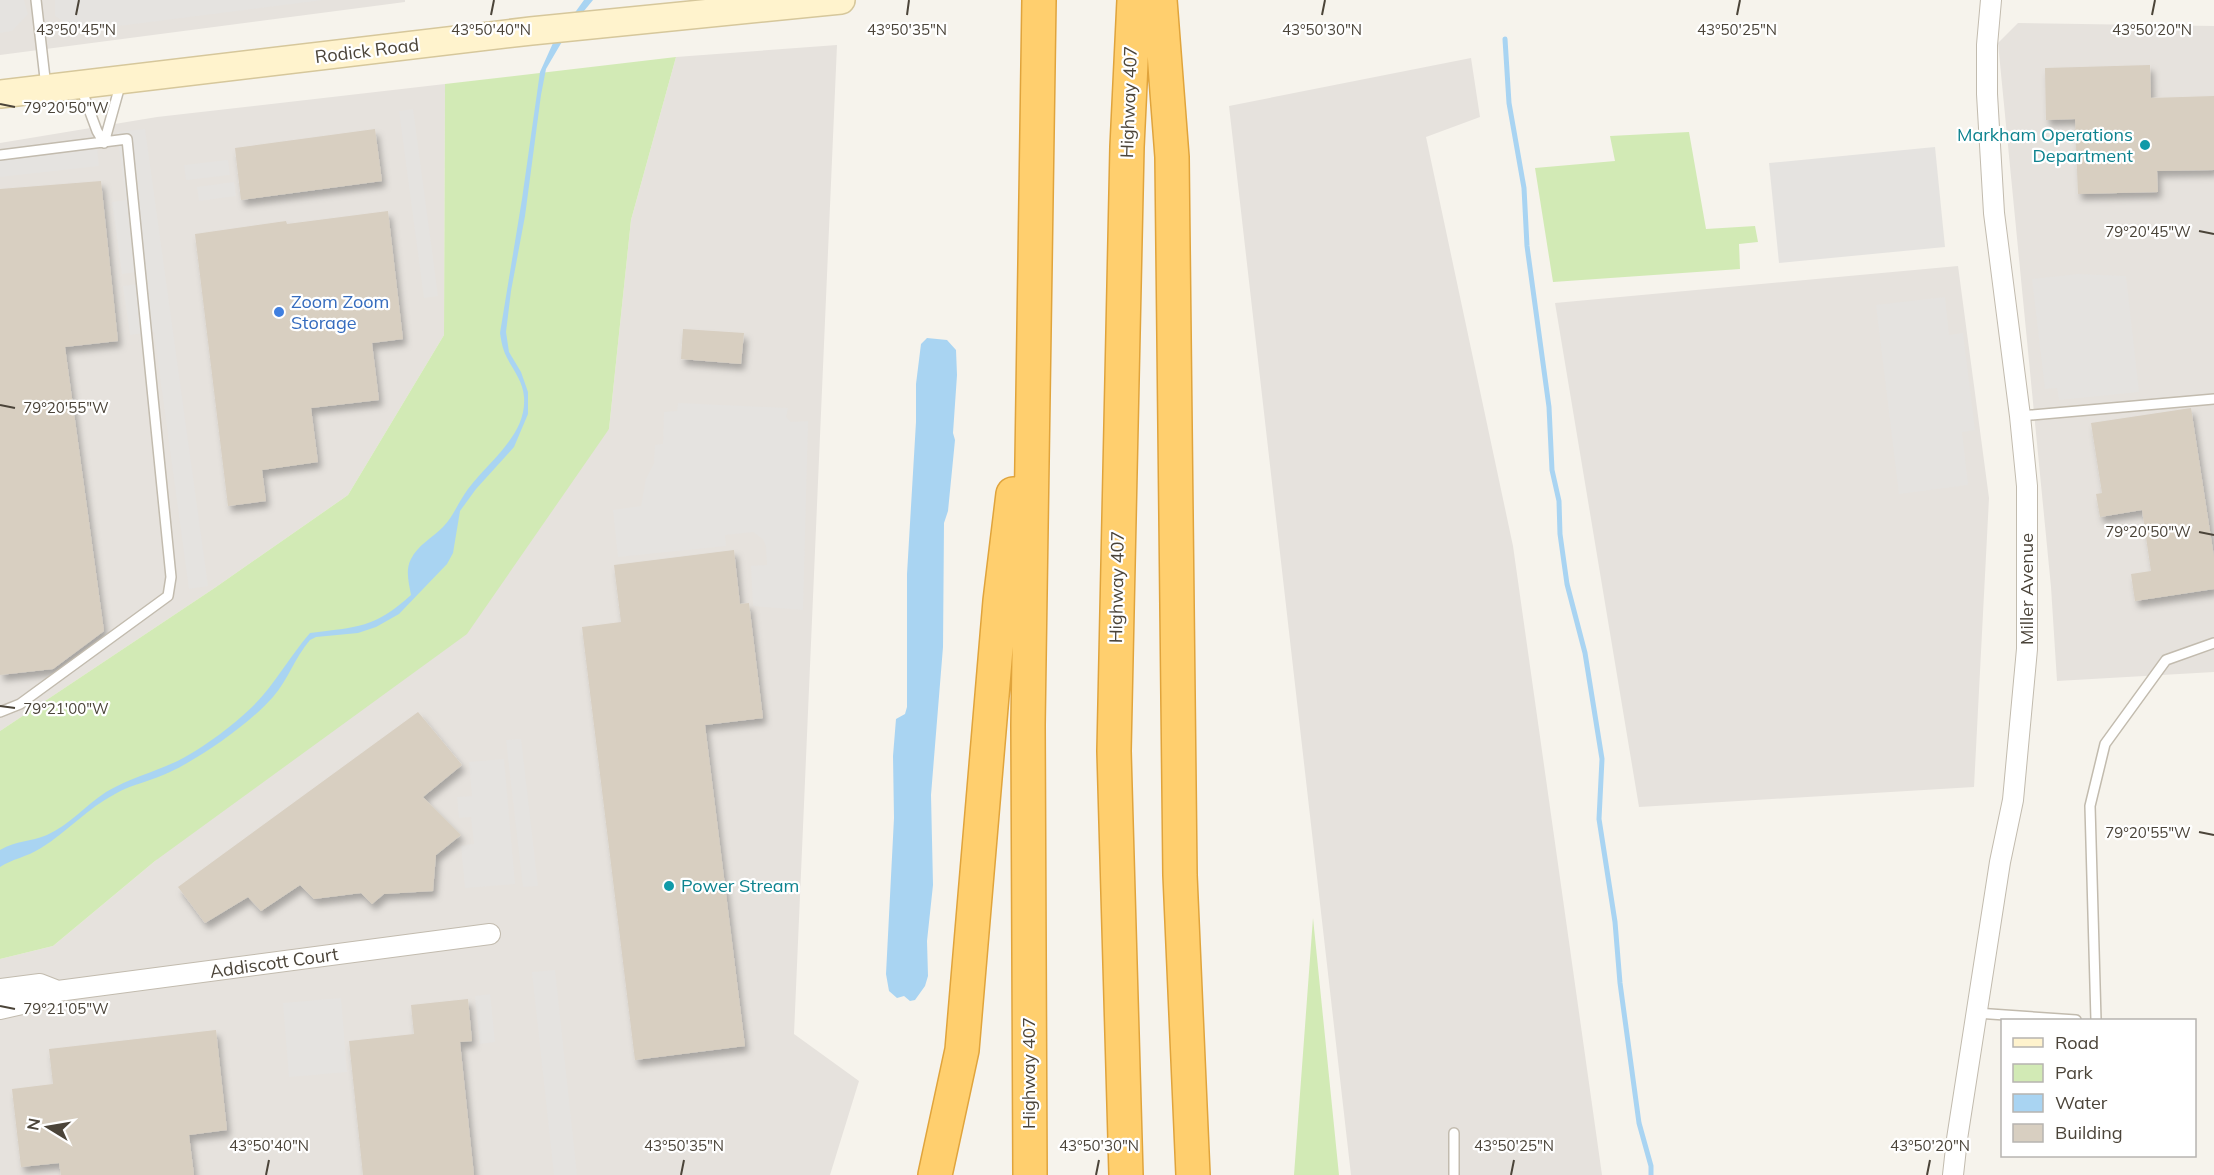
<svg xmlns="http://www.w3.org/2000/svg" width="2214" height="1175" font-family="Mulish,sans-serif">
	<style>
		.industrial { fill: #e6e2dd }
		.green { fill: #d2eab5 }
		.parking { fill: #e5e3e0 }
		.water { fill: #a9d4f2 }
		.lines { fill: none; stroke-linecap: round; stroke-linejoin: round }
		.stream { stroke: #a9d4f2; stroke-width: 5 }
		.building { fill: #d8cfc1; filter: url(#shadow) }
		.lane-casing { stroke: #c2bbae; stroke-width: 12 }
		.street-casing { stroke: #c2bbae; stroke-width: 22 }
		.secondary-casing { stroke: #d6c79b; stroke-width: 30 }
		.highway-casing { stroke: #e0a43c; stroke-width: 36 }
		.lane { stroke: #fff; stroke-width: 9 }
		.street { stroke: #fff; stroke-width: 20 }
		.secondary { stroke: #fff3cd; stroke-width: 27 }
		.highway { stroke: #ffcf6e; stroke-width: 33 }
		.ticks { fill: none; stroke: #4b4439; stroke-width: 2 }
		.culture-dot { fill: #0f9aa8; stroke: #fff; stroke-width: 2 }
		.shop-dot { fill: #3f7fe0; stroke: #fff; stroke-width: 2 }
		.labels { text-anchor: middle; stroke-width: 4.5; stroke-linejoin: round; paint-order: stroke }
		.street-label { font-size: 18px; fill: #4b4439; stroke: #fff }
		.culture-label { font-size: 18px; fill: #0d838f; stroke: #fff; text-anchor: end }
		.shop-label { font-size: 18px; fill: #366cbe; stroke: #fff; text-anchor: start }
		.ticks-label { font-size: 15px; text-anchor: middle; fill: #4b4439; stroke: #fff; stroke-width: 4.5; stroke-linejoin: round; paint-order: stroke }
	</style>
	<defs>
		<filter id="shadow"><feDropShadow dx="3.5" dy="6" stdDeviation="3" flood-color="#0004"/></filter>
	</defs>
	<rect width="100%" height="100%" fill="#f6f3ec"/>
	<path class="industrial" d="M0 0H405V2L0 55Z
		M2018 23 2214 26V672L2057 681 2051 587 1998 43Z
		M837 45 794 1034 859 1081 830 1175H0V959L53 946 155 861 609 429 631 220 676 57Z
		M1471 58 1480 117 1426 137 1513 546 1602 1175H1351L1229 106Z
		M445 84 444 335 348 495 216 587 0 731V143L157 117Z
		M1958 266 1989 498 1974 787 1639 807 1555 303Z"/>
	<path class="green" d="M676 57 631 220 609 429 467 634 155 861 53 946 0 959V731L216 587 348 495 444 335 445 84Z
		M1689 132 1706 229 1755 226 1758 242 1739 244 1740 269 1553 282 1535 168 1615 161 1610 136Z
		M1313 918 1339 1175H1294Z"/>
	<path class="parking" d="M0 0H24L28 14 12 31 0 33Z
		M55 0H323L79 31 55 16Z
		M413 109 438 296 424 298 399 111Z
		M145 129 208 586 189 589 154 332 130 335 123 286 138 284 136 272 122 274 112 202 126 200 117 132Z
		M1935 147 1945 247 1779 263 1769 163Z
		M97 149 99 166 0 177V161Z
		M228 160 230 175 186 180 184 165Z
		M234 182 236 196 199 201 197 187Z
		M2078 274 2126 276 2139 392 2059 400 2057 388 2045 389 2032 279Z
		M1945 297 1949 335 1963 333 1975 430 1962 432 1968 485 1899 494 1876 305Z
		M678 403 788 408 786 417 791 422 808 421 803 610 753 606 751 566 767 565 766 547 763 539 753 532 725 535 726 546 618 557 613 510 641 506 646 479 654 463 655 445 663 444 664 412 677 411Z
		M521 739 538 886 523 887 506 740Z
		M504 759 515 884 465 888 461 846 474 844 471 817 459 818 457 797 472 796 469 762Z
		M555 970 577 1175H554L532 972Z
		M490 994 495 1042 480 1044 475 996Z
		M341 998 347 1072 289 1077 283 1003Z"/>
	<path class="water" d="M584 0H593L570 28 546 69 541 95 525 216 511 291 506 332 509 352 521 372 528 392V414L514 447 476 489 460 511 453 553 447 564 399 614 376 627 358 633 316 637 310 640C295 657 288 680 273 697 249 724 202 757 170 772 152 781 132 784 115 794 88 808 67 832 41 848 27 857 12 859 0 867V850C17 840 30 842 47 835 69 825 86 805 106 792 131 777 160 771 185 757 208 744 232 726 251 708 274 686 289 657 310 633 357 627 375 628 411 595 409 583 405 570 411 559 418 545 432 538 443 527 453 517 459 501 468 489 488 462 527 435 524 397 523 379 510 367 504 351 502 346 501 339 500 333L522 199 540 72 553 43Z
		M927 338 947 340 956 350 957 375 953 433 955 440 948 511 944 523 943 647 931 795 933 885 927 941 928 976 925 986 915 1000 910 1001 904 996 897 998 889 991 886 974 894 818 893 756 896 719 905 714 907 707V574L916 422V384L921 344Z"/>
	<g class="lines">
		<path class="stream" d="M1505 39 1509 103 1524 188 1527 246 1549 407 1552 470 1559 501 1560 534 1567 584 1585 653 1602 759 1599 819 1615 922 1620 983 1639 1123 1651 1166V1175"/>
	</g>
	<path class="building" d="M2150 65 2151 98 2214 96V170L2157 171 2158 192 2078 194 2075 119 2046 120 2045 68Z
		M375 129 382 181 241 200 235 148Z
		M101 181 118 341 65 347 104 631 53 669 0 675V189Z
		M388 211 403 339 372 343 379 400 311 408 318 462 262 470 266 501 228 506 195 234 286 221 287 224Z
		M683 329 744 333 741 364 681 359Z
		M2191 408 2214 557V589L2135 601 2131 574 2151 571 2142 510 2100 517 2096 494 2102 493 2091 423Z
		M734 550 740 604 749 603 763 718 705 725 745 1046 635 1060 582 627 621 622 614 565Z
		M418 712 462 765 423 797 461 835 436 855 433 891 384 894 372 904 361 893 314 899 300 885 261 911 248 897 205 923 178 887Z
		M468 999 472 1041 460 1042 474 1175H363L349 1041 414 1034 411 1005Z
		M216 1030 227 1130 189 1135 194 1175H61L59 1163 21 1167 12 1089 53 1084 49 1049Z"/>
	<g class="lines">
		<defs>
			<path id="lane" d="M36 0 46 87
				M81 88 97 131 104 143
				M104 143 121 82
				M0 155 127 139 171 577 168 596 20 704 0 712
				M2020 416 2214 399
				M1976 1013 2076 1020
				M2096 1020 2090 806 2105 744 2166 660 2214 643
				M1454 1133V1175"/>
			<path id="street" d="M0 989 40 984 58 991
				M0 1009 44 999 58 991 490 934
				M1953 1175 1957 1139 2000 862 2013 800 2027 649V486L2020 416 1994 213 1987 94V45L1991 0"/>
			<path id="secondary" d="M0 94 531 31 841 0"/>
			<path id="highway" d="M1160 0 1172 157 1180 875 1193 1175
				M935 1175 962 1050 1000 601 1013 494
				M1030 1175 1028 725 1039 0
				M1126 1175 1114 751 1127 147 1134 0"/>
		</defs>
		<use href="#lane" class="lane-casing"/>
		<use href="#street" class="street-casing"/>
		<use href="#secondary" class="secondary-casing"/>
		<use href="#highway" class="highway-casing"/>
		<use href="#lane" class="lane"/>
		<use href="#street" class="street"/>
		<use href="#secondary" class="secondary"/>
		<use href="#highway" class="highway"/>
	</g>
	<path class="ticks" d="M76 15 79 0M491 15 494 0M907 15 909 0M1322 15 1325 0M1737 15 1740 0M2152 15 2155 0M0 104 15 107M2199 231 2214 234M0 405 15 408M2199 532 2214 535M0 706 15 708M2199 832 2214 835M0 1006 15 1009M266 1175 269 1160M681 1175 684 1160M1096 1175 1099 1160M1511 1175 1514 1160M1927 1175 1930 1160"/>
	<g class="culture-dot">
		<circle cx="2145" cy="145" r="6"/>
		<circle cx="669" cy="886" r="6"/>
	</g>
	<circle class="shop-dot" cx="279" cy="312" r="6"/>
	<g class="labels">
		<g class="street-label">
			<text transform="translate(367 51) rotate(-7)" y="6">Rodick Road</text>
			<text transform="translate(1129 102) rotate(-88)" y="6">Highway 407</text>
			<text transform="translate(1117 587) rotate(-89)" y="6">Highway 407</text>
			<text transform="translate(2027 589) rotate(-90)" y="6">Miller Avenue</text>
			<text transform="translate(274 963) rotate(-8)" y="6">Addiscott Court</text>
			<text transform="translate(1029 1073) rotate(-90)" y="6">Highway 407</text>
		</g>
		<g class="culture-label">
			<text x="2133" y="141">Markham Operations<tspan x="2133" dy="21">Department</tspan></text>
			<text x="681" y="892" text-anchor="start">Power Stream</text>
		</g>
		<g class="shop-label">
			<text x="291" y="308">Zoom Zoom<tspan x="291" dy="21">Storage</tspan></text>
		</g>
	</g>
	<g class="ticks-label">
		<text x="76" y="35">43°50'45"N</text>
		<text x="491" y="35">43°50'40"N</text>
		<text x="907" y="35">43°50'35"N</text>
		<text x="1322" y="35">43°50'30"N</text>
		<text x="1737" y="35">43°50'25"N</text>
		<text x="2152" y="35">43°50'20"N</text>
		<text x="66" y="113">79°20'50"W</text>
		<text x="2148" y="237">79°20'45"W</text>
		<text x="66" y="413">79°20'55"W</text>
		<text x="2148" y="537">79°20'50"W</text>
		<text x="66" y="714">79°21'00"W</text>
		<text x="2148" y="838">79°20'55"W</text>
		<text x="66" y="1014">79°21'05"W</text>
		<text x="269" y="1151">43°50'40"N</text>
		<text x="684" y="1151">43°50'35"N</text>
		<text x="1099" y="1151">43°50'30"N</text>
		<text x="1514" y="1151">43°50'25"N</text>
		<text x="1930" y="1151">43°50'20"N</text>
	</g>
	<rect x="2001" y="1019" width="195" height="138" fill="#ffffff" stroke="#b7b4b0" stroke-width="1.5"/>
	<rect x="2013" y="1038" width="30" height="9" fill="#fff3cd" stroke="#b7b4b0" stroke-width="1.5"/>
	<text x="2055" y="1049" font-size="18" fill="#4b4439">Road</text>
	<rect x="2013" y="1064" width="30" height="18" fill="#d2eab5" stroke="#b7b4b0" stroke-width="1.5"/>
	<text x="2055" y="1079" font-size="18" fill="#4b4439">Park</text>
	<rect x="2013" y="1094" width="30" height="18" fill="#a9d4f2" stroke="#b7b4b0" stroke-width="1.5"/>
	<text x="2055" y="1109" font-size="18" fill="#4b4439">Water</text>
	<rect x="2013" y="1124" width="30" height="18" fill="#d8cfc1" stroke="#b7b4b0" stroke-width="1.5"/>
	<text x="2055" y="1139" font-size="18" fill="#4b4439">Building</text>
	<g transform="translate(48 1127) rotate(281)" stroke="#ffffff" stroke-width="4.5" paint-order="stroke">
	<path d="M0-4.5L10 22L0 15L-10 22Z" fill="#4b4439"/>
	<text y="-9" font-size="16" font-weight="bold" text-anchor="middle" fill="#4b4439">N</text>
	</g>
</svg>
